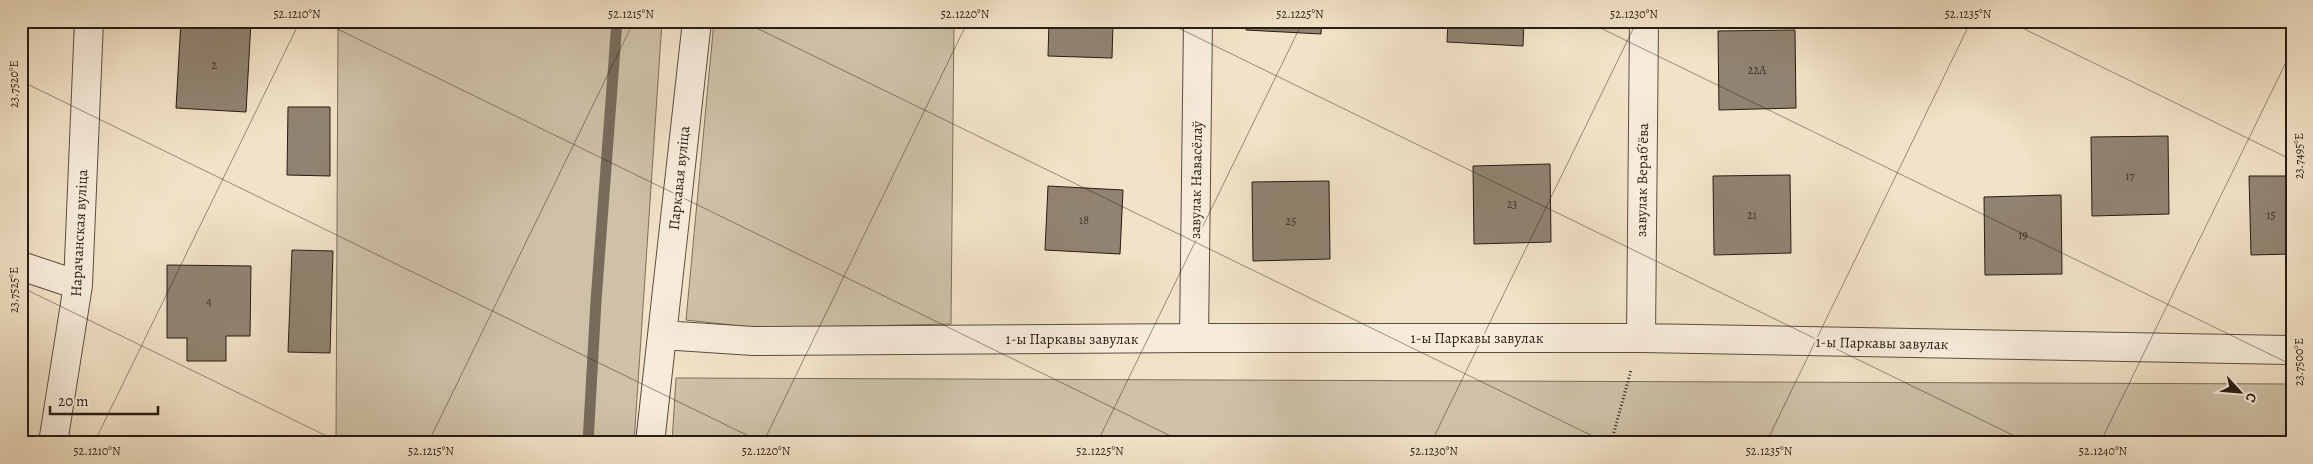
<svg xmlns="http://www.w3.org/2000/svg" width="2313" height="464" font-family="Alegreya,serif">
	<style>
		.green { fill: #cfc1a8; stroke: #7b6f5e }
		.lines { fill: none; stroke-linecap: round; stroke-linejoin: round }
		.stream { stroke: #776b5a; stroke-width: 11 }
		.building { fill: #918371; stroke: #271d13 }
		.street-casing { stroke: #5a4e40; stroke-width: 30 }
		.path { stroke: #271d13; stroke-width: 3; stroke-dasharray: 1 2.5; stroke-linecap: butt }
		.street { stroke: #f7ecdb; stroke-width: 28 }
		.ticks { fill: none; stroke: #271d13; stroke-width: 1; stroke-opacity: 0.45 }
		.labels { text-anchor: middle; stroke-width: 4.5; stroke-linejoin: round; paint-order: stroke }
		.number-label { font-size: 12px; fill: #42362a }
		.street-label { font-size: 15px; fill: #271d13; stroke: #f7ecdb }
		.neatline { fill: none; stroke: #271d13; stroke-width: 2 }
		.ticks-label { font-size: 12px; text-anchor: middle; fill: #271d13 }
	</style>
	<rect width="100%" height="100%" fill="#f2e2c7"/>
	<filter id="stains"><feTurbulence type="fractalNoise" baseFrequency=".004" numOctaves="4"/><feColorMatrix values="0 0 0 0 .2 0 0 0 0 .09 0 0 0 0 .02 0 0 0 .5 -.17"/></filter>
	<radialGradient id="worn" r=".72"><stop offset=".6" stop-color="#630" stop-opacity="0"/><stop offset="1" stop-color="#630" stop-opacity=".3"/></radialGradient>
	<path class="green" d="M338 21H662L634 443H336Z
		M714 21H954L951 324 760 328 686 320Z
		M676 378 2292 384V443H672Z"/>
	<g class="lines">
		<path class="stream" d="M588 443 596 301 617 21"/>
	</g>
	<path class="building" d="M181 21H251L246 112 176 108Z
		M1049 21H1113L1112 58 1048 56Z
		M1246 21H1322L1321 34 1246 30Z
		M1448 21H1524L1523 46 1447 42Z
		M1795 30 1796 108 1719 110 1718 31Z
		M288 107H330V176L287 175Z
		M2168 136 2169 214 2092 216 2091 137Z
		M1550 164 1551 242 1474 244 1473 166Z
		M1790 175 1791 253 1714 255 1713 176Z
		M2249 176H2292V254L2251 255Z
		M1329 181 1330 259 1253 261 1252 182Z
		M1048 186 1123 190 1120 254 1045 250Z
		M2061 195 2062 274 1985 275 1984 197Z
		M292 250 333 251 330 353 288 352Z
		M167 265 251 266 250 336H226V361H187V338H167Z"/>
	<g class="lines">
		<defs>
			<path id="street" d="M21 266 78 285
				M662 335 753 341 1194 338H1641L2292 350
				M1194 338 1198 21
				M1641 338 1644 21
				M53 443 78 285 89 21
				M650 443 697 21"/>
		</defs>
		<use href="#street" class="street-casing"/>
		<path class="path" d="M1611 443 1631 370"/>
		<use href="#street" class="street"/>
	</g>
	<path class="ticks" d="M321 21 1185 443M742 21 1607 443M1164 21 2029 443M1586 21 2292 365M2008 21 2292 160M21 81 763 443M21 287 341 443M94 443 300 21M428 443 634 21M763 443 968 21M1097 443 1303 21M1431 443 1637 21M1766 443 1971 21M2100 443 2292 50"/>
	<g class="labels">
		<g class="number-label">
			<text x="214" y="69">2</text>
			<text x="1757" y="74">22А</text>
			<text x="2130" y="180">17</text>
			<text x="1512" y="208">23</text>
			<text x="1752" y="219">21</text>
			<text x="2271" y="219">15</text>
			<text x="1084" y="224">18</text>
			<text x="1291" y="225">25</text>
			<text x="2023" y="239">19</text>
			<text x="209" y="305">4</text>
		</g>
		<g class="street-label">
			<text transform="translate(679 178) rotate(-84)" y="5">Паркавая вуліца</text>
			<text transform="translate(1196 180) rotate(-89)" y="5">завулак Навасёлаў</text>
			<text transform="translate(1642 180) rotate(-89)" y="5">завулак Верабʼёва</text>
			<text transform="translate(79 233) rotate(-87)" y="5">Нарачанская вуліца</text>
			<text x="1477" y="343">1-ы Паркавы завулак</text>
			<text x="1072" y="344">1-ы Паркавы завулак</text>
			<text transform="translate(1882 343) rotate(1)" y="5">1-ы Паркавы завулак</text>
		</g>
	</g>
	<rect width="2313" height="464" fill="none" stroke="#f2e2c7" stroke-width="55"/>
	<g transform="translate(2240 392) rotate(116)" stroke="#f7ecdb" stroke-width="4" paint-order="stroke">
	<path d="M0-4L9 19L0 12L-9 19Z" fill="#271d13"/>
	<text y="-8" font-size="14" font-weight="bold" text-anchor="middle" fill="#271d13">С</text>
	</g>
	<path d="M50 406v8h108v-8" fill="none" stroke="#271d13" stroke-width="2.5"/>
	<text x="58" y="406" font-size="15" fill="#271d13" stroke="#f7ecdb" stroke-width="4" paint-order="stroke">20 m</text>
	<rect x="28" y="28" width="2258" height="408" class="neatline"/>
	<g class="ticks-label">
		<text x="297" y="18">52.1210°N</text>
		<text x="631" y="18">52.1215°N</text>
		<text x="965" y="18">52.1220°N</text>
		<text x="1300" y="18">52.1225°N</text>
		<text x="1634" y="18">52.1230°N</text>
		<text x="1968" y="18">52.1235°N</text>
		<text transform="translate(14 84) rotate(-90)" y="4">23.7520°E</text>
		<text transform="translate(2299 156) rotate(-90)" y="4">23.7495°E</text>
		<text transform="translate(14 290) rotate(-90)" y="4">23.7525°E</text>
		<text transform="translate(2299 362) rotate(-90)" y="4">23.7500°E</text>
		<text x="97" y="455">52.1210°N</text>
		<text x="431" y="455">52.1215°N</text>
		<text x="766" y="455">52.1220°N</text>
		<text x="1100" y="455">52.1225°N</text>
		<text x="1434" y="455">52.1230°N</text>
		<text x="1769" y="455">52.1235°N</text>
		<text x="2103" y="455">52.1240°N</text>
	</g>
	<rect width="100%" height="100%" filter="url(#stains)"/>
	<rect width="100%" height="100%" fill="url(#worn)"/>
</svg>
